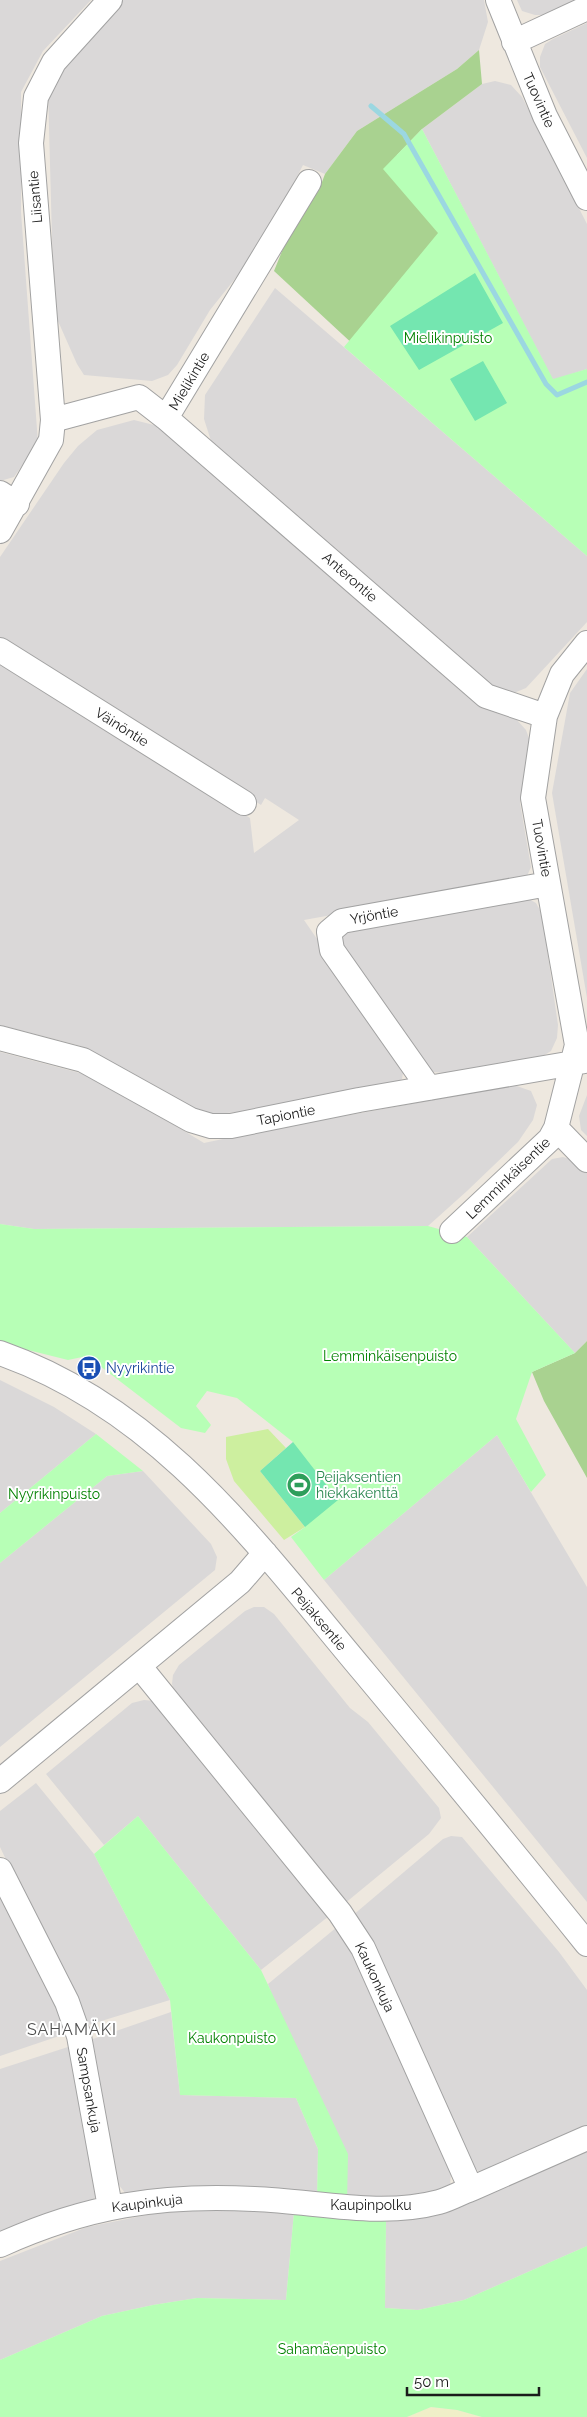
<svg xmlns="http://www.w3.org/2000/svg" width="587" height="2417" font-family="Raleway,sans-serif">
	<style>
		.residential { fill: #dad8d8 }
		.farmland { fill: #f0efc8 }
		.grass { fill: #cdef9f }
		.forest { fill: #a9d290 }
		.park { fill: #b7ffb6 }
		.pitch { fill: #74e6b0 }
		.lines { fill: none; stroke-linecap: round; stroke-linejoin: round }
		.stream { stroke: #9bd7e1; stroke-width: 5 }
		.minor-casing { stroke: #a2a2a2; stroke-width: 26 }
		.minor { stroke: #fff; stroke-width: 24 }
		.labels { text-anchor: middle; stroke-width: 4; stroke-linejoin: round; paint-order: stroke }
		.street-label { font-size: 14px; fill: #1b1b1b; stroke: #fff }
		.park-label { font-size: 14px; fill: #028201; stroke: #fff }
		.transit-label { font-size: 14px; fill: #164399; stroke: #fff; text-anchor: start }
		.leisure-label { font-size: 14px; fill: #27864d; stroke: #fff; text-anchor: start }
		.quarter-label { font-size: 16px; letter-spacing: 1px; fill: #4e4e4e; stroke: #fff }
	</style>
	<rect width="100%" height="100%" fill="#eee8df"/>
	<path class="residential" d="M0 0H91L43 51 21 92V212L38 443 14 477 0 481Z
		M120 0H484L488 22 479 50 457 69 357 131 325 174 303 165 262 245 210 310 177 365 168 375 152 381 84 375 77 364 54 312 48 90 56 69Z
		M517 0H582L550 15H535L522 11Z
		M587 23V158L540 67V57L545 44 553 39Z
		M495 81 511 85 522 97 587 224V369L553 380 422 129 482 84Z
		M275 288 587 556V622L526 688 509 695 495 688 212 444 204 419 205 395Z
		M134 420 158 426 516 719 526 730 530 741 520 803 531 867 527 876 520 881 304 920 404 1066 402 1079 397 1082 241 1112 210 1114 192 1109 81 1046 0 1025V661L250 818 254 853 299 820 265 798 261 805 0 639V557L64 463 78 446 97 430Z
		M587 669V998L552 793 570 693Z
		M527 898 536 903 542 914 558 1025 557 1038 551 1051 538 1059 445 1073 433 1072 423 1064 344 954 341 941 344 931Z
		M0 1052 95 1077 204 1143 328 1117 350 1115 514 1085 531 1091 537 1105 533 1120 518 1142 467 1191 428 1226 34 1229 0 1224Z
		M587 1095V1136L581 1130 579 1116Z
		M563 1157 576 1161 587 1172V1341L575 1353 467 1237 552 1159Z
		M0 1380 54 1407 96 1434 0 1513Z
		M497 1435 587 1587V1902L324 1580Z
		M143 1471 211 1544 217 1557 215 1570 0 1747V1563L107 1476Z
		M254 1607H264L274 1614 350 1708 368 1722 439 1808 441 1818 429 1834 344 1904 175 1692 172 1684 173 1675 179 1665 245 1611Z
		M144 1700 154 1701 329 1916 261 1970 138 1816 104 1845 46 1774 132 1703Z
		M36 1783 94 1854 170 2000 85 2026 0 1847V1811Z
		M451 1836 462 1837 559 1952 587 1990V2129L492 2170 478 2171 467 2160 352 1916 443 1839Z
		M0 1890 68 2033 0 2056Z
		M337 1927 354 1955 451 2173 450 2186 445 2194 347 2203 268 1984Z
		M171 2012 180 2095 296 2098 318 2149 317 2199H135L125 2193 119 2185 90 2040Z
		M71 2046 97 2194 92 2203 0 2239V2069Z
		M587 2151V2246L464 2300 418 2310 385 2308 386 2221 435 2215Z
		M243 2207 294 2212 286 2300 197 2298 153 2305 102 2316 0 2360V2261L87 2227 167 2211Z"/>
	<path class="farmland" d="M431 2407 457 2410 482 2417H407Z"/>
	<path class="grass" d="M268 1429 286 1448 260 1471 305 1527 284 1540 234 1481 226 1459V1437Z"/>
	<path class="forest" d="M479 50 482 84 422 129 397 155 475 273 370 360 274 271 291 229 319 190 325 174 357 131 457 69Z
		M587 1341V1478L544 1401 532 1372 575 1353Z"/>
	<path class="park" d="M422 129 553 379 587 369V556L344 347 438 233 383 169Z
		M0 1224 34 1229 428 1226 467 1237 575 1353 532 1372 516 1419 546 1475 531 1492 497 1435 324 1580 291 1537 305 1527 293 1442 237 1398 207 1391 196 1406 211 1425 205 1433 181 1428 87 1356 68 1360 0 1343Z
		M96 1434 143 1471 107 1476 0 1563V1513Z
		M138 1816 261 1970 348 2154 347 2203 317 2199 318 2149 296 2098 180 2095 170 2000 94 1854Z
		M294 2212 386 2221 385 2308 418 2310 464 2300 587 2246V2417H482L457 2410 431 2407 407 2417H0V2360L102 2316 153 2305 197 2298 286 2300Z"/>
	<path class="pitch" d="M475 273 503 323 419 370 390 326Z
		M483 361 507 403 475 421 450 379Z
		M293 1442 338 1500 305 1527 260 1471Z"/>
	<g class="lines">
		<path class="stream" d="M371 106 404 134 546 384 557 395 587 382"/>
		<defs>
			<path id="minor" d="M498 0 545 116 587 198
				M514 42 587 8
				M166 418 486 696 545 716
				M53 420 31 143 36 97 54 62 110 0
				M0 493 17 504
				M0 531 51 440 53 420 139 397 166 418 309 182
				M0 650 244 803
				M0 1038 83 1060 191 1120 211 1126H231L359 1100 585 1061
				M429 1088 332 950 329 932 342 921 548 884
				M556 1128 587 1160
				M452 1231 550 1139 556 1128 577 1045 533 798 545 716 562 674 587 643
				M0 1353C162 1410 258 1546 364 1672 439 1762 514 1853 587 1944
				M140 1667 340 1913 363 1948 471 2189 587 2138
				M0 1781 240 1582 265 1553
				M0 1870 67 2002 79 2036 110 2207
				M0 2245C86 2206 160 2194 254 2199 315 2201 379 2218 439 2202 450 2199 460 2193 471 2189"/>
		</defs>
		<use href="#minor" class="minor-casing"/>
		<use href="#minor" class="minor"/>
	</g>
	<defs>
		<symbol id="bus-disc" viewBox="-11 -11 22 22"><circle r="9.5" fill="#1a4fb4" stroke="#fff"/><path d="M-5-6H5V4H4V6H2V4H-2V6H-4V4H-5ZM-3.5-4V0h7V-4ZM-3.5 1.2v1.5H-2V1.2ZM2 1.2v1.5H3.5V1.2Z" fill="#fff"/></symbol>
		<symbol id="stadium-disc" viewBox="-11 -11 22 22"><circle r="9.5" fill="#2e9e5b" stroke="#fff"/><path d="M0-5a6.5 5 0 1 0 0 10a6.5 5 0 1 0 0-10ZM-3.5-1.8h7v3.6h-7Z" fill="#fff"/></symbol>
	</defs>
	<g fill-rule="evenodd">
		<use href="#bus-disc" x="75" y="1354" width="28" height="28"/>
		<use href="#stadium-disc" x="285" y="1471" width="28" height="28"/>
	</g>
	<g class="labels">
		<g class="street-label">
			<text transform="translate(539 100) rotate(66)" y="5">Tuovintie</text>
			<text transform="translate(35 197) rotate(-95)" y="5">Liisantie</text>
			<text transform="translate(189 381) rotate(-59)" y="5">Mielikintie</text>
			<text transform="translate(350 577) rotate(41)" y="5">Anterontie</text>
			<text transform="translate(122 727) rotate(32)" y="5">Väinöntie</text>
			<text transform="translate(542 848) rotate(80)" y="5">Tuovintie</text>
			<text transform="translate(374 915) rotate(-10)" y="5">Yrjöntie</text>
			<text transform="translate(286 1115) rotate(-11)" y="5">Tapiontie</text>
			<text transform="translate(508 1178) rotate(-44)" y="5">Lemminkäisentie</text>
			<text transform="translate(319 1619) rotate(50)" y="5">Peijaksentie</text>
			<text transform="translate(375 1977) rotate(65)" y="5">Kaukonkuja</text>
			<text transform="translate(89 2090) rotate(80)" y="5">Sampsankuja</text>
			<text transform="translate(147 2203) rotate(-7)" y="5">Kaupinkuja</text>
			<text x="371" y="2210">Kaupinpolku</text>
		</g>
		<g class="park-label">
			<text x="448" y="343">Mielikinpuisto</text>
			<text x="390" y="1361">Lemminkäisenpuisto</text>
			<text x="54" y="1499">Nyyrikinpuisto</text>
			<text x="232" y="2043">Kaukonpuisto</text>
			<text x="332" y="2354">Sahamäenpuisto</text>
		</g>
		<g class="transit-label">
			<text x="106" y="1373">Nyyrikintie</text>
		</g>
		<g class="leisure-label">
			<text x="316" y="1482">Peijaksentien<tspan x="316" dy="16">hiekkakenttä</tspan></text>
		</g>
		<g class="quarter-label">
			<text x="72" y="2035">SAHAMÄKI</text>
		</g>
	</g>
	<path d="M407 2387v8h132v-8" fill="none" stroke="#1b1b1b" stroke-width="2.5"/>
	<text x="414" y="2387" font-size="15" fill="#1b1b1b" stroke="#ffffff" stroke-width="4" paint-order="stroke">50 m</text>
</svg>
